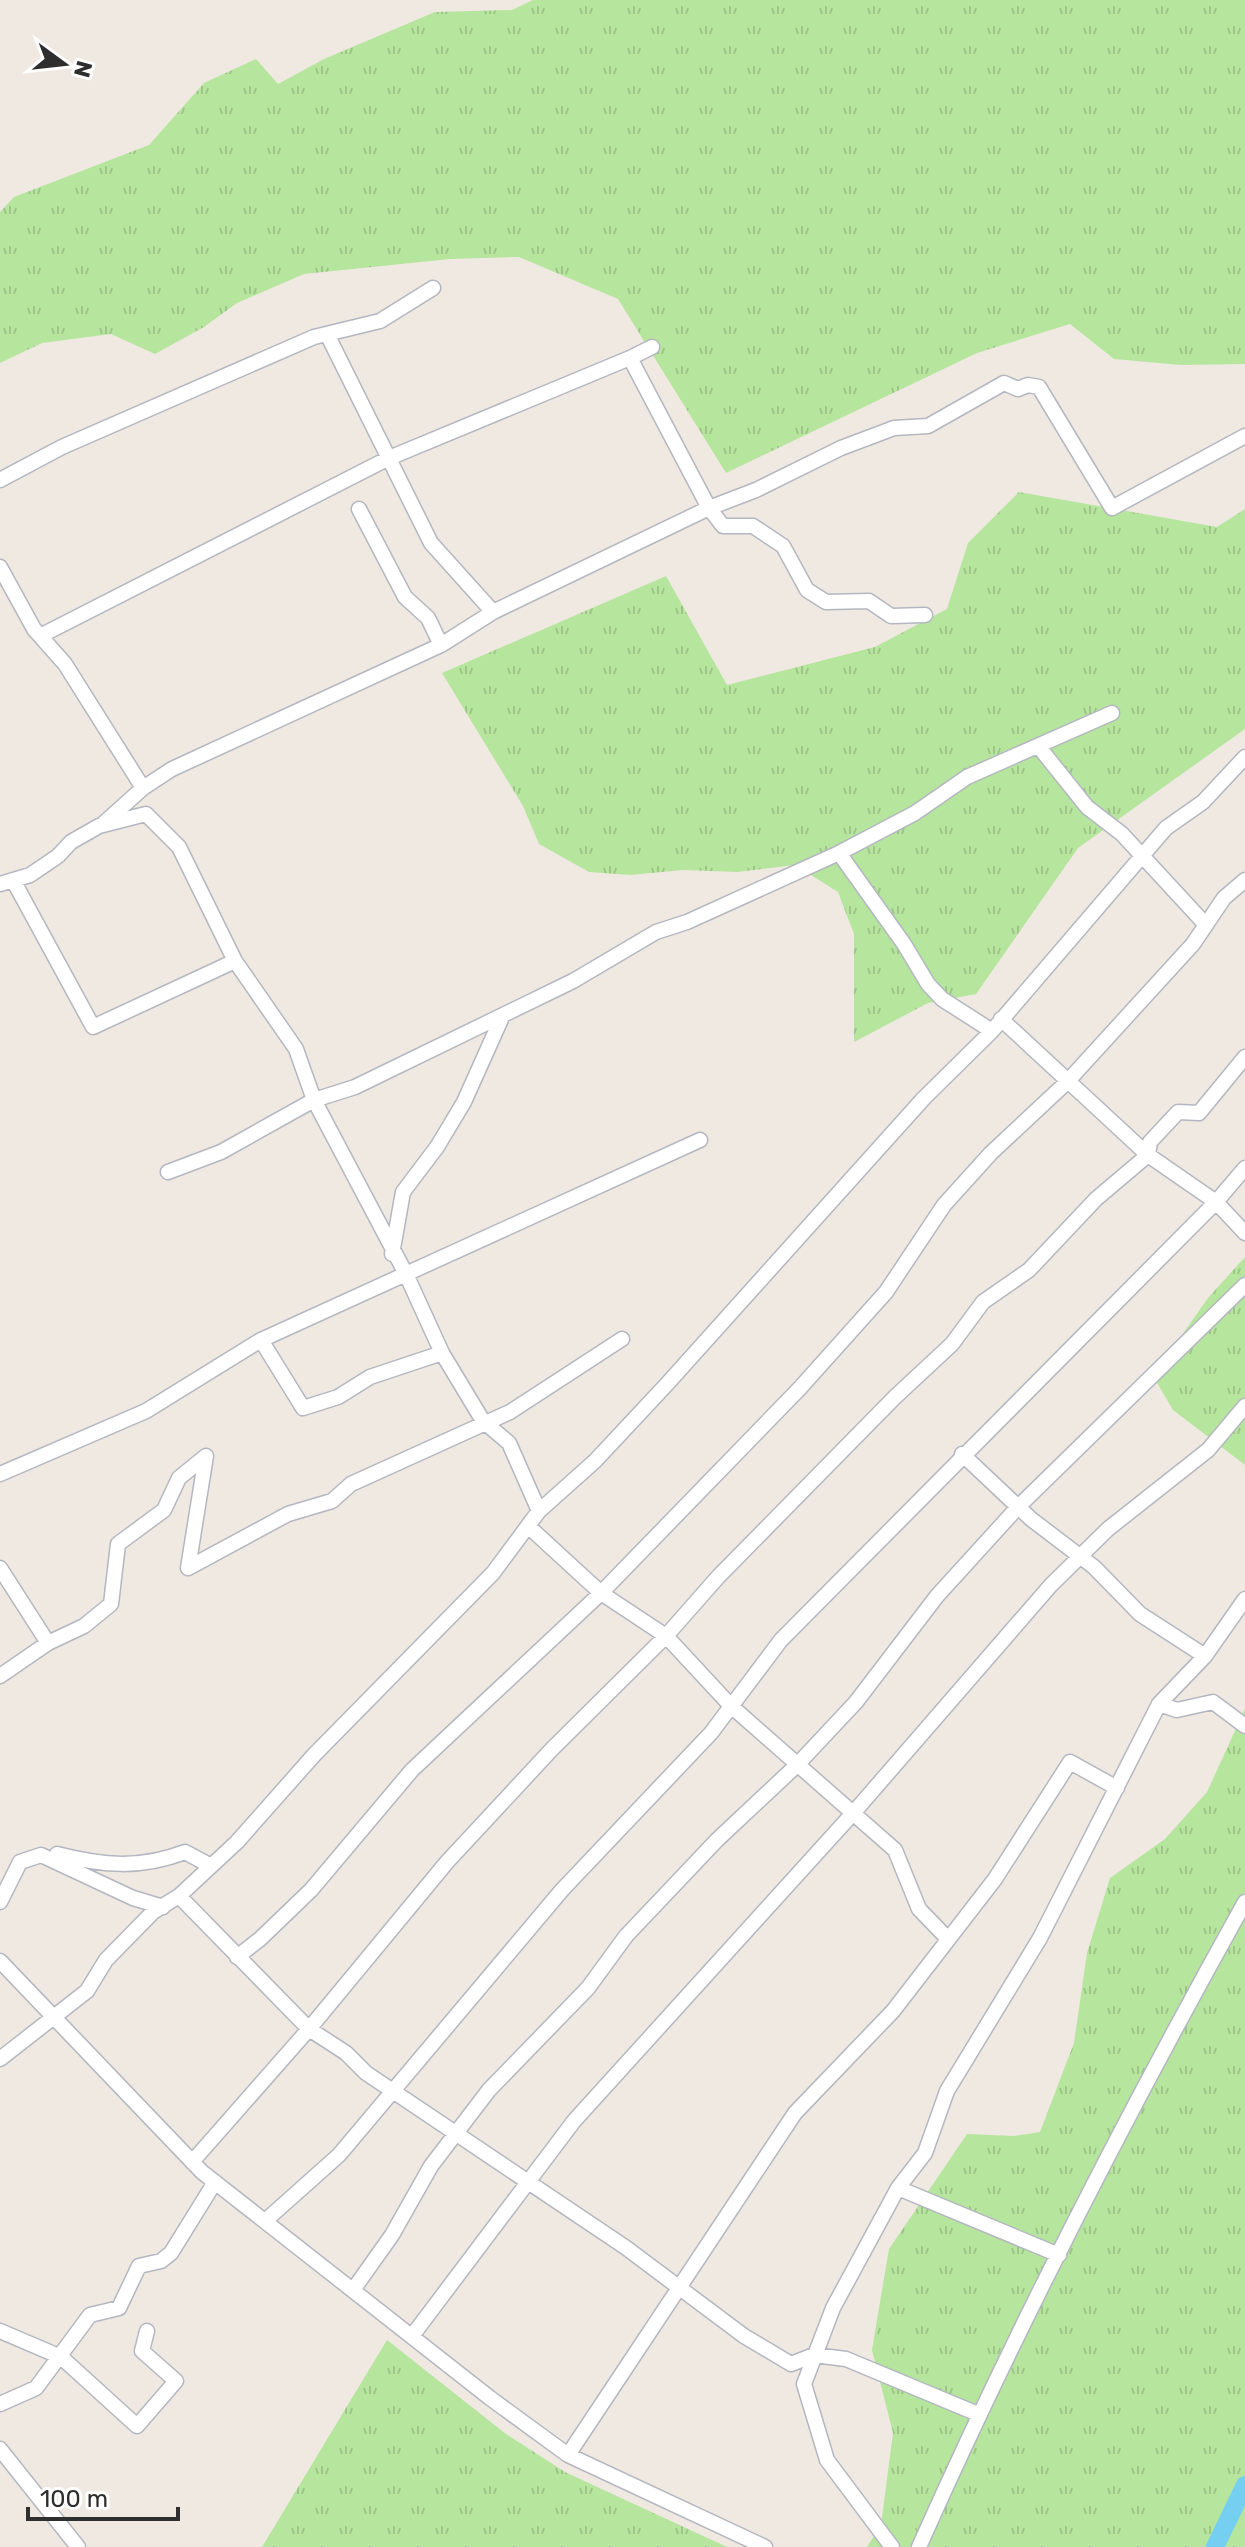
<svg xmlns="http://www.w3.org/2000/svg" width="1245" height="2547" font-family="Rubik,sans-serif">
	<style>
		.grass { fill: url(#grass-tufts) }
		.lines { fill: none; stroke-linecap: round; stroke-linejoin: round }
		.river { stroke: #75cff0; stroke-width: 18 }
		.minor-casing { stroke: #b4b7c1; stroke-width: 17 }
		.minor { stroke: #fff; stroke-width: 14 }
	</style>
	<defs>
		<pattern id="grass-tufts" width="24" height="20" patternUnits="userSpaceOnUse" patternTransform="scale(2)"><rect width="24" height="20" fill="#b6e59e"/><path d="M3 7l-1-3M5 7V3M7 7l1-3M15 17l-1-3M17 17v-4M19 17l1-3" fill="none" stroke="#9dc588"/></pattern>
	</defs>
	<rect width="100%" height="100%" fill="#efe9e1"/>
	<path class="grass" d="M533 0H1245V364L1181 365 1114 359 1070 324 977 353 726 473 618 299 519 257 450 259 304 274 237 303 204 327 155 354 111 334 42 343 0 363V212L14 197 149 145 204 83 256 59 278 84 324 59 435 12 512 10Z
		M1019 492 1217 527 1245 509V729L1078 848 976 994 928 1003 854 1042V934L838 892 795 865 738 872 683 870 630 875 589 872 539 844 523 806 442 673 666 576 727 685 875 647 947 609 968 543Z
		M1245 1257V1465L1173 1410 1153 1376 1208 1298Z
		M1245 1709V2547H867L881 2525 893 2433 872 2350 889 2249 967 2134 1014 2136 1040 2132 1074 2043 1087 1953 1110 1878 1165 1839 1207 1792Z
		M387 2340 506 2434 565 2472 727 2547H262Z"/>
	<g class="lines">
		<path class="river" d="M1215 2547 1245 2485"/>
		<defs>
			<path id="minor" d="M327 334 431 543 493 612
				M630 358 652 347
				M0 480 62 447 314 337 380 321 433 288
				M359 509 405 597 428 618 441 645
				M0 567 34 629 65 664 143 788 104 823
				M40 636 389 458 630 358 709 508 723 526H753L783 546 807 590 826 602 869 601 891 616 925 615
				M1039 747 1087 807 1122 834 1206 925
				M143 788 172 769 441 645 493 612 709 508 756 490 841 448 894 428 928 426 1004 383 1018 389 1028 385 1039 387 1112 508 1245 436
				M839 853 904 944 928 984 942 999 992 1031
				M13 880 93 1027 235 961
				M0 884 30 875 58 856 71 842 99 826 146 814 179 847 235 961 296 1049 314 1100 406 1274 442 1353 483 1421 509 1443 539 1511
				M1001 1019 1148 1155 1216 1202 1245 1233
				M168 1172 221 1152 314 1100 355 1087 573 981 656 932 687 922 839 853 915 813 967 777 1112 713
				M392 1254 403 1192 437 1147 464 1102 503 1015
				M261 1340 700 1140
				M962 1454 1031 1519 1094 1567 1140 1614 1205 1656
				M0 1474 146 1411 261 1340 303 1408 338 1397 370 1377 442 1353
				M528 1526 601 1593 666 1636 731 1706 895 1850 919 1909 948 1939
				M0 1568 48 1643 84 1626 111 1604 118 1544 164 1510 179 1478 206 1456 188 1568 288 1514 332 1501 351 1484 510 1412 622 1339
				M0 1676 48 1643
				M1159 1704 1177 1710 1213 1702 1245 1726
				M57 1854C103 1866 141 1869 185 1852L211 1866
				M179 1896 237 1842 314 1755 493 1573 539 1511 595 1461 667 1384 924 1098 992 1031 1166 828 1203 802 1245 757
				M0 1902 20 1862 41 1855 133 1898 163 1907
				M237 1957 260 1939 311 1890 412 1770 601 1593 800 1388 886 1292 944 1205 991 1153 1067 1082 1193 944 1224 898 1245 880
				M0 1961 202 2172 490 2398 568 2455 765 2547
				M0 2059 87 1991 106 1960 153 1912 179 1896 309 2029 346 2053 366 2073 625 2247 744 2336 791 2364 814 2355 846 2359 978 2414
				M192 2162 309 2029 447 1862 552 1749 666 1636 718 1577 895 1397 952 1344 983 1302 1029 1270 1096 1199 1148 1155 1150 1142 1178 1112 1199 1113 1245 1057
				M898 2188 1059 2255
				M265 2221 339 2155 562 1890 711 1733 781 1640 1216 1202 1245 1168
				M353 2290 392 2235 431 2166 489 2090 588 1988 626 1936 717 1840 797 1765 856 1702 937 1596 1018 1507 1245 1285
				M0 2331 61 2357 137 2426 176 2381 142 2351 147 2331
				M412 2336 574 2121 855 1811 1051 1585 1108 1529 1208 1450 1245 1406
				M0 2404 36 2388 90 2315 119 2308 139 2266 161 2261 171 2253 215 2182
				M0 2449 78 2547
				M568 2455 795 2113 893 2011 995 1879 1070 1762 1117 1788
				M892 2547 827 2460 804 2384 833 2308 898 2188 925 2153 947 2091 1040 1938 1159 1704 1205 1656 1245 1599
				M919 2547C1017 2327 1128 2112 1245 1902"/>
		</defs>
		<use href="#minor" class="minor-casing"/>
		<use href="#minor" class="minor"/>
	</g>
	<g transform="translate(64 64) rotate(105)" stroke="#ffffff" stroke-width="6" paint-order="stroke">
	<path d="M0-6L14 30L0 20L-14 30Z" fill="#2e2e2e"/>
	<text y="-12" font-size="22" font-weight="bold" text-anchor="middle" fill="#2e2e2e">N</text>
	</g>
	<path d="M28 2507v12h150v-12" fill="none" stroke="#2e2e2e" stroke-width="4"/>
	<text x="40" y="2507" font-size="24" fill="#2e2e2e" stroke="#ffffff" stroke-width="6" paint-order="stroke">100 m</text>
</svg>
